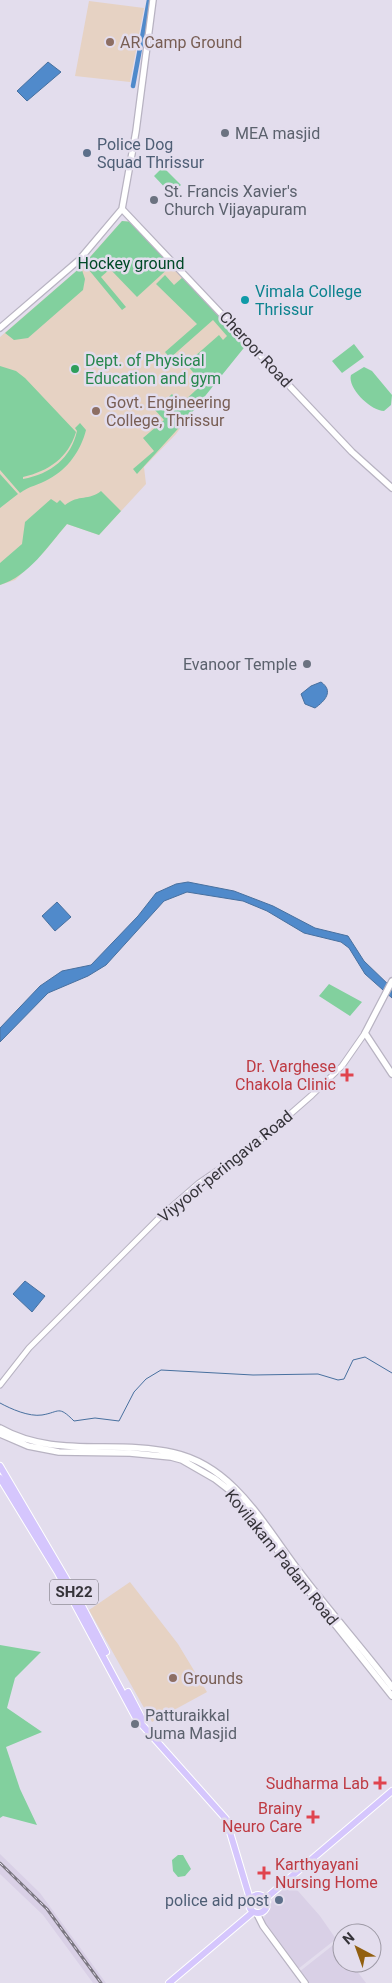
<svg xmlns="http://www.w3.org/2000/svg" width="392" height="1983" font-family="Roboto,sans-serif">
	<style>
		.built { fill: #d9d0e6 }
		.education { fill: #e6d2c3 }
		.green { fill: #82d09e }
		.water { fill: #508acb; stroke: #48709f }
		.lines { fill: none; stroke-linecap: round; stroke-linejoin: round }
		.stream { stroke: #48709f; stroke-width: 1 }
		.canal { stroke: #508acb; stroke-width: 4.5 }
		.tertiary-casing { stroke: #b8b3c2; stroke-width: 7 }
		.secondary-casing { stroke: #b8b3c2; stroke-width: 8 }
		.primary-casing { stroke: #fff; stroke-width: 8 }
		.tertiary { stroke: #fff; stroke-width: 5 }
		.secondary { stroke: #fff; stroke-width: 5.5 }
		.primary { stroke: #d5c6fd; stroke-width: 6 }
		.rail-casing { stroke: #7b7781; stroke-width: 3 }
		.rail { stroke: #e3dded; stroke-width: 1; stroke-dasharray: 4; stroke-linecap: butt }
		.education-dot { fill: #8d6e63; stroke: #e3dded; stroke-width: 2 }
		.worship-dot { fill: #6b7280; stroke: #e3dded; stroke-width: 2 }
		.service-dot { fill: #5c6f8a; stroke: #e3dded; stroke-width: 2 }
		.culture-dot { fill: #0f9aa8; stroke: #e3dded; stroke-width: 2 }
		.leisure-dot { fill: #2e9e5b; stroke: #e3dded; stroke-width: 2 }
		.health-dot { fill: #e0444e; stroke: #e3dded; stroke-width: 2 }
		.labels { text-anchor: middle; stroke-width: 5; stroke-linejoin: round; paint-order: stroke }
		.shield { fill: #e3dded; stroke: #69666f; stroke-width: 1 }
		.shield-label { font-size: 15px; font-weight: bold; fill: #353339 }
		.education-label { font-size: 16px; fill: #785e54; stroke: #e3dded; text-anchor: start }
		.worship-label { font-size: 16px; fill: #5b616d; stroke: #e3dded; text-anchor: start }
		.service-label { font-size: 16px; fill: #4e5e75; stroke: #e3dded; text-anchor: start }
		.park-label { font-size: 16px; fill: #004927; stroke: #e3dded }
		.culture-label { font-size: 16px; fill: #0d838f; stroke: #e3dded; text-anchor: start }
		.street-label { font-size: 16px; fill: #353339; stroke: #e3dded }
		.leisure-label { font-size: 16px; fill: #27864d; stroke: #e3dded; text-anchor: start }
		.health-label { font-size: 16px; fill: #be3a42; stroke: #e3dded; text-anchor: end }
	</style>
	<rect width="100%" height="100%" fill="#e3dded"/>
	<path class="built" d="M0 1854 40 1893 106 1983H93L43 1915 0 1874Z
		M291 1883 320 1916 336 1939 298 1969 265 1925 264 1918 275 1896Z
		M337 1942 342 1951V1963H351L366 1983H307L299 1972Z"/>
	<path class="education" d="M89 1 144 8 130 82 75 76Z
		M122 221 133 222 247 344 204 395 176 434 144 467 146 484 99 535 67 524 44 552 15 580 0 585V337L81 267Z
		M130 1582 178 1644 207 1692 152 1722 89 1610Z"/>
	<path class="green" d="M163 167 181 185 171 194 154 176Z
		M122 221 133 222 172 265 137 297 110 269 101 277 126 307 122 310 84 264Z
		M81 267 85 279 83 290 28 338 14 340 5 333Z
		M165 275 174 285 183 277 247 344 185 421 137 474 133 469 154 451 143 438 164 420 155 410 172 394 178 401 181 399 184 401 207 380 202 374 198 378 186 364 219 335 223 340 227 336 213 320 170 358 165 352 197 324 156 284Z
		M354 344 364 357 342 373 332 361Z
		M0 366 16 371 25 378 76 432C68 458 49 471 23 477V479C51 474 71 458 77 431L75 428 80 423 86 430C81 450 68 469 49 479 39 485 29 486 20 493L0 470Z
		M364 367 372 371 392 395 391 405 384 411C371 411 347 388 351 375Z
		M0 474 18 494 0 508Z
		M101 491 121 511 99 535 67 524C48 546 29 576 0 585V563L22 544 25 522 51 499 57 503 60 500 65 505C79 494 89 501 101 491Z
		M329 984 362 1002 350 1016 319 996Z
		M0 1645 41 1652 15 1678 7 1708 42 1732 6 1747 20 1789 37 1825 3 1816 0 1818Z
		M178 1855H183L191 1869 185 1876 178 1877 173 1871 172 1860Z"/>
	<path class="water" d="M48 62 61 72 27 101 17 91Z
		M321 682C334 691 325 701 315 708L305 704 301 694 311 686Z
		M188 882 234 891 273 906 315 928 348 936 364 961 392 988V998L365 974 349 948 341 942 304 933 267 911 243 901 187 892 164 901 106 965 88 976 48 993 0 1042V1028L40 986 62 971 91 965 138 916 156 893 176 884Z
		M57 902 71 917 55 931 42 916Z
		M25 1281 45 1296 32 1312 13 1294Z"/>
	<g class="lines">
		<path class="stream" d="M0 1403C11 1409 29 1417 42 1415 60 1412 58 1405 74 1421L95 1418 119 1421 134 1392 146 1379 161 1370 253 1375 318 1374 338 1380 344 1379 353 1360 365 1357 392 1373"/>
		<path class="canal" d="M133 86 149 0"/>
		<defs>
			<path id="tertiary" d="M0 1385 29 1348 160 1217 199 1183 256 1144 312 1095 342 1066 365 1033"/>
			<path id="secondary" d="M122 209 352 452 392 488
				M0 328 79 260 122 209 136 131 153 0
				M392 981 365 1033 392 1074
				M0 1428C55 1459 115 1439 174 1453 236 1467 266 1529 302 1575 331 1613 363 1649 392 1687
				M0 1434 28 1446 59 1452 130 1453 171 1457 182 1460 215 1479 237 1496 298 1578 392 1696
				M257 1914 263 1926 305 1983"/>
			<path id="primary" d="M0 1466 81 1604 106 1652
				M0 1478 58 1573 136 1718 226 1819 250 1899
				M128 1692 141 1717V1722
				M249 1904a9 9 0 1 1 18 0a9 9 0 1 1-18 0Z
				M265 1899 392 1791
				M169 1983 253 1912"/>
		</defs>
		<use href="#tertiary" class="tertiary-casing"/>
		<use href="#secondary" class="secondary-casing"/>
		<use href="#primary" class="primary-casing"/>
		<use href="#tertiary" class="tertiary"/>
		<use href="#secondary" class="secondary"/>
		<use href="#primary" class="primary"/>
		<defs>
			<path id="rail" d="M0 1863 47 1909 101 1983"/>
		</defs>
		<use href="#rail" class="rail-casing"/>
		<use href="#rail" class="rail"/>
	</g>
	<g class="education-dot">
		<circle cx="110" cy="42" r="5"/>
		<circle cx="96" cy="411" r="5"/>
		<circle cx="173" cy="1678" r="5"/>
	</g>
	<g class="worship-dot">
		<circle cx="225" cy="133" r="5"/>
		<circle cx="154" cy="200" r="5"/>
		<circle cx="307" cy="664" r="5"/>
		<circle cx="135" cy="1724" r="5"/>
	</g>
	<g class="service-dot">
		<circle cx="87" cy="153" r="5"/>
		<circle cx="279" cy="1900" r="5"/>
	</g>
	<circle class="culture-dot" cx="245" cy="300" r="5"/>
	<circle class="leisure-dot" cx="75" cy="369" r="5"/>
	<g class="health-dot">
		<path d="M344.5 1067.5h5v5h5v5h-5v5h-5v-5h-5v-5h5z"/>
		<path d="M377.5 1775.5h5v5h5v5h-5v5h-5v-5h-5v-5h5z"/>
		<path d="M310.5 1809.5h5v5h5v5h-5v5h-5v-5h-5v-5h5z"/>
		<path d="M261.5 1865.5h5v5h5v5h-5v5h-5v-5h-5v-5h5z"/>
	</g>
	<g class="labels">
		<rect class="shield" x="50" y="1579.5" width="48" height="25" rx="4"/>
		<g class="shield-label">
			<text x="74" y="1597">SH22</text>
		</g>
		<g class="education-label">
			<text x="120" y="48">AR Camp Ground</text>
			<text x="106" y="408">Govt. Engineering<tspan x="106" dy="18">College, Thrissur</tspan></text>
			<text x="183" y="1684">Grounds</text>
		</g>
		<g class="worship-label">
			<text x="235" y="139">MEA masjid</text>
			<text x="164" y="197">St. Francis Xavier's<tspan x="164" dy="18">Church Vijayapuram</tspan></text>
			<text x="297" y="670" text-anchor="end">Evanoor Temple</text>
			<text x="145" y="1721">Patturaikkal<tspan x="145" dy="18">Juma Masjid</tspan></text>
		</g>
		<g class="service-label">
			<text x="97" y="150">Police Dog<tspan x="97" dy="18">Squad Thrissur</tspan></text>
			<text x="269" y="1906" text-anchor="end">police aid post</text>
		</g>
		<g class="park-label">
			<text x="131" y="269">Hockey ground</text>
		</g>
		<g class="culture-label">
			<text x="255" y="297">Vimala College<tspan x="255" dy="18">Thrissur</tspan></text>
		</g>
		<g class="street-label">
			<text transform="translate(256 349) rotate(47)" y="6">Cheroor Road</text>
			<text transform="translate(225 1166) rotate(-39)" y="6">Viyyoor-peringava Road</text>
			<text transform="translate(282 1557) rotate(51)" y="6">Kovilakam Padam Road</text>
		</g>
		<g class="leisure-label">
			<text x="85" y="366">Dept. of Physical<tspan x="85" dy="18">Education and gym</tspan></text>
		</g>
		<g class="health-label">
			<text x="336" y="1072">Dr. Varghese<tspan x="336" dy="18">Chakola Clinic</tspan></text>
			<text x="369" y="1789">Sudharma Lab</text>
			<text x="302" y="1814">Brainy<tspan x="302" dy="18">Neuro Care</tspan></text>
			<text x="275" y="1870" text-anchor="start">Karthyayani<tspan x="275" dy="18">Nursing Home</tspan></text>
		</g>
	</g>
	<g transform="translate(357 1948) rotate(319)"><circle r="24" fill="#e3dded" stroke="#9d99a5"/>
	<path d="M0-4L9 19L0 12L-9 19Z" fill="#925f10"/>
	<text y="-8" font-size="14" font-weight="bold" text-anchor="middle" fill="#353339">N</text>
	</g>
</svg>
